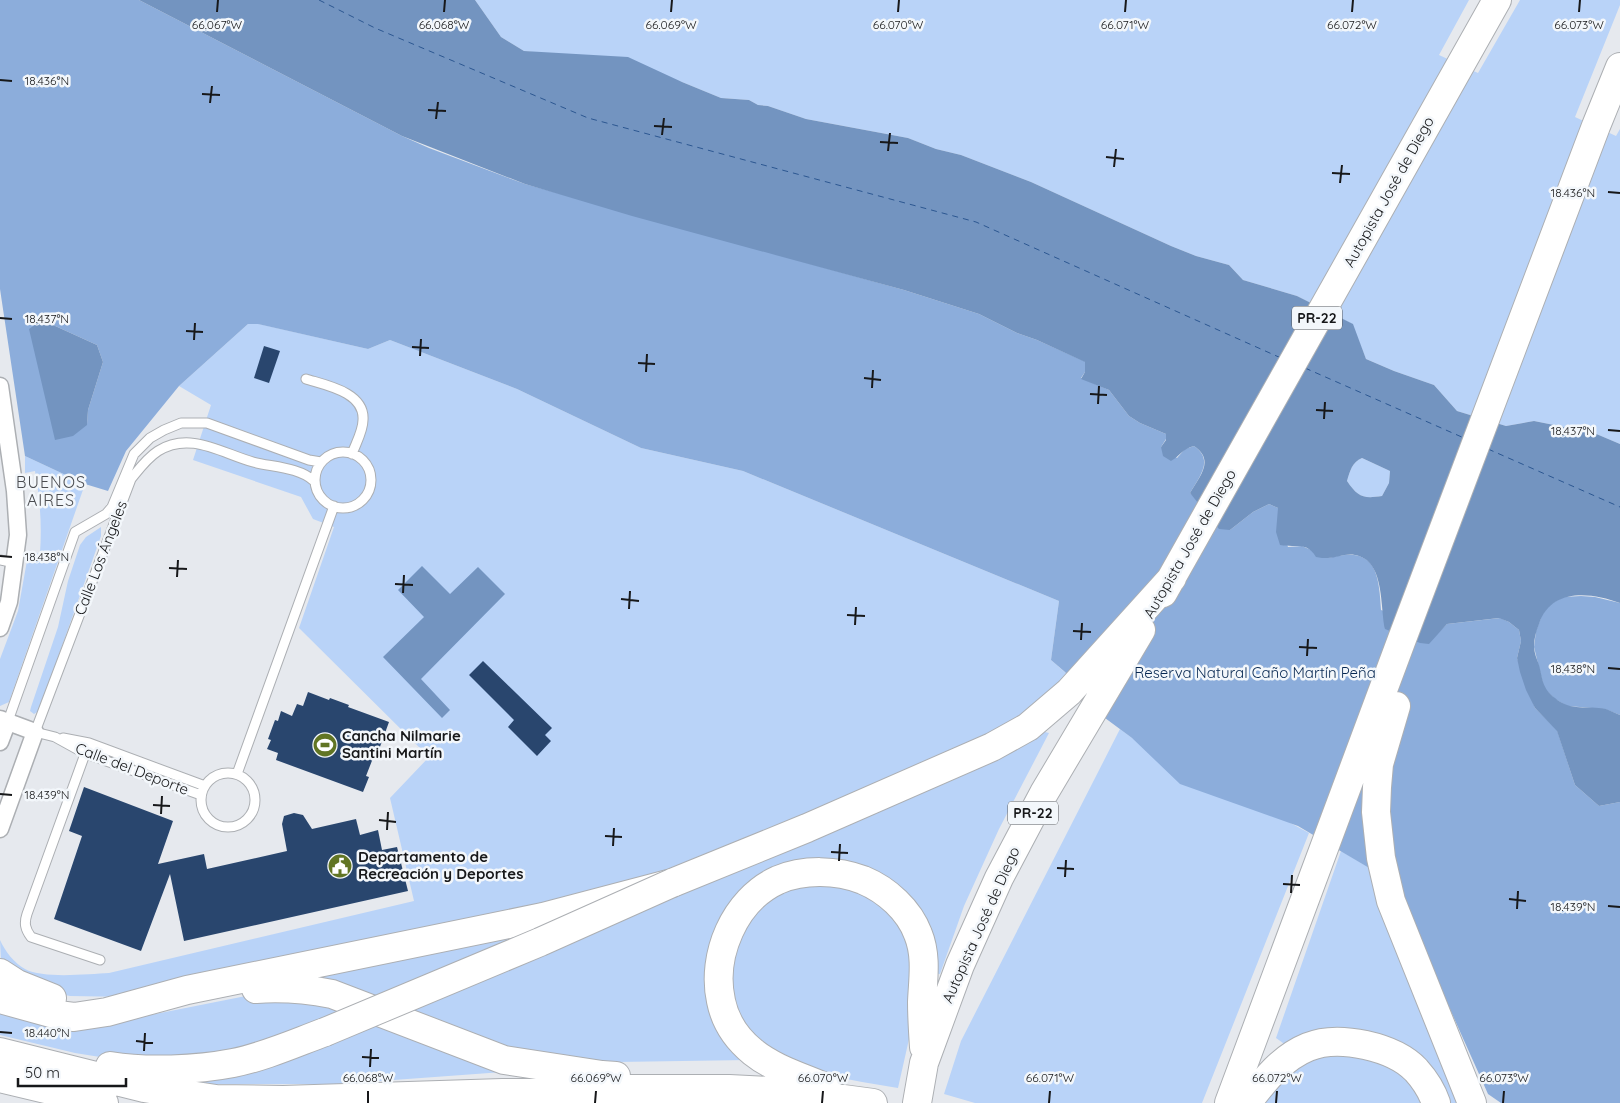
<svg xmlns="http://www.w3.org/2000/svg" width="1620" height="1103" font-family="Quicksand,sans-serif">
	<style>
		.green { fill: #b9d3f8 }
		.forest { fill: #8caddb; fill-rule: evenodd }
		.water { fill: #7394c0; fill-rule: evenodd }
		.lines { fill: none; stroke-linecap: round; stroke-linejoin: round }
		.ferry { stroke: #2c5791; stroke-width: 1; stroke-dasharray: 6 5; stroke-linecap: butt }
		.building { fill: #29466e }
		.service-casing { stroke: #acafb3; stroke-width: 11 }
		.minor-casing { stroke: #acafb3; stroke-width: 19 }
		.motorway-casing { stroke: #acafb3; stroke-width: 30 }
		.service { stroke: #fff; stroke-width: 9 }
		.minor { stroke: #fff; stroke-width: 16 }
		.motorway { stroke: #fff; stroke-width: 28 }
		.motorway-bridge-casing { stroke: #acafb3; stroke-width: 30; stroke-linecap: butt }
		.motorway-bridge { stroke: #fff; stroke-width: 28 }
		.ticks { fill: none; stroke: #17181a; stroke-width: 2 }
		.labels { text-anchor: middle; stroke-width: 5; stroke-linejoin: round; paint-order: stroke }
		.shield { fill: #f3f7fb; stroke: #595b5e; stroke-width: 1 }
		.shield-label { font-size: 14px; font-weight: bold; fill: #17181a }
		.street-label { font-size: 15px; fill: #17181a; stroke: #f3f7fb }
		.park-label { font-size: 15px; fill: #072852; stroke: #f3f7fb }
		.poi-label { font-size: 15px; font-weight: bold; fill: #17181a; stroke: #f3f7fb; text-anchor: start }
		.neighbourhood-label { font-size: 16px; letter-spacing: 1px; fill: #4b4d51; stroke: #f3f7fb }
		.ticks-label { font-size: 12px; text-anchor: middle; fill: #17181a; stroke: #f3f7fb; stroke-width: 5; stroke-linejoin: round; paint-order: stroke }
	</style>
	<rect width="100%" height="100%" fill="#e6e9ee"/>
	<path class="green" d="M475 0H1469L1439 55 1478 73 1520 0H1620V5L1575 117 1616 136 1620 129V444L1594 433 1534 421 1506 426 1457 411 1434 385 1394 371 1366 359 1352 324 1297 296 1243 280 1229 265 1196 256 1171 246 1031 182 961 155 936 149 908 138 806 119 768 106 758 105 749 100 721 98 682 82 550 54 524 51 501 37Z
		M248 324H259L368 349 390 340 517 389 641 448 743 471 1059 601 1051 660 1068 675 1013 725 837 802 645 880 131 997 70 996 50 992 1 960 0 940C5 951 14 963 25 969 43 979 88 974 109 973L414 901 390 798 429 757 299 628 334 527 313 519 301 497 193 460 211 405 179 386Z
		M25 456 85 484 9 702 0 706V659L18 611 28 555 40 553C42 525 40 499 35 471L25 473Z
		M1362 458 1390 471 1389 483 1382 496C1363 499 1358 497 1347 481 1350 471 1352 462 1362 458Z
		M101 527V536L39 711 34 714 30 711 31 707 58 627 68 581 80 545 86 537Z
		M1120 729 1132 738 1309 833 1202 1103H975L944 1094 961 1041Z
		M1045 732 1049 733 999 829 964 906 940 974 931 973 916 1008 898 1088C850 1080 800 1075 761 1041 751 1032 743 1019 735 1008L748 1060 551 1063 398 1011 975 765Z
		M1341 851 1373 870 1462 1103H1446L1402 1072 1428 1103H1255L1290 1066 1283 1043 1276 1038Z
		M525 932 376 1001 310 983 321 970Z
		M261 993 351 1008 250 1050 119 1060 75 1053 0 1035V1010L110 1023Z
		M381 1019 503 1072 339 1084H199L200 1072Z"/>
	<path class="forest" d="M0 0H139L402 136 429 148 525 184 904 290 979 314 1017 333 1037 340 1086 362 1085 372 1081 378 1109 390 1129 416 1140 423 1166 434V439L1161 447 1177 458 1185 449 1194 446C1214 460 1200 476 1190 493L1230 530 1253 512 1269 504 1278 508V518L1288 547 1302 546 1329 558C1375 545 1379 572 1381 610L1439 632 1447 624 1500 618 1509 622 1519 630 1521 641 1517 658 1535 708 1557 730 1575 785 1599 806 1620 802V1103H1501L1488 1094 1423 949 1398 885 1298 826 1180 784 1132 738 1105 718 1065 672 1051 660 1059 601 743 471 641 448 517 389 390 340 368 349 258 324H248L179 386 126 451 108 491 85 484 25 456 0 289ZM42 320 97 345 103 362 88 410 87 424Z
		M1581 596 1595 597 1620 603V715L1605 709 1567 706 1555 699 1544 688 1534 647 1536 631 1542 615 1549 605 1563 597Z"/>
	<path class="water" d="M139 0H475L501 37 524 51 628 57 682 82 721 98 749 100 758 105 768 106 806 119 908 138 936 149 961 155 1031 182 1171 246 1196 256 1229 265 1243 280 1297 296 1353 324 1366 359 1394 371 1434 385 1457 411 1506 426 1534 421 1594 433 1620 444V603C1590 592 1551 588 1539 624 1536 631 1534 639 1534 646 1534 653 1537 659 1539 665 1543 680 1542 688 1555 698 1571 712 1587 705 1606 709 1611 711 1615 713 1620 715V802L1599 806 1575 785 1557 731 1535 708 1526 690 1520 672 1517 658 1521 641 1519 630 1509 622 1499 618 1447 624 1429 644 1420 643 1385 629C1380 606 1385 560 1355 555 1345 553 1337 558 1328 558 1324 558 1320 558 1316 557 1307 541 1296 548 1280 545L1276 532 1278 508 1269 504 1253 512 1230 530 1219 529 1190 493C1200 476 1215 460 1194 446 1182 449 1180 456 1171 461L1163 456 1161 447 1166 440V434L1140 423 1129 416 1109 390 1081 379 1085 372V362L1037 340 1017 333 979 314 904 290 632 216 525 184 402 136ZM1362 458 1390 471 1389 483 1382 496C1363 499 1358 497 1347 481 1350 471 1352 462 1362 458Z
		M42 320 97 345 103 362 88 410 87 425 73 436 55 440 29 329Z
		M422 566 450 594 478 567 505 594 421 679 450 710 442 718 383 657 424 617 398 590Z"/>
	<g class="lines">
		<path class="ferry" d="M319 0 375 28 588 118 976 222 1281 358
			M1305 368 1464 438
			M1488 449 1620 507"/>
	</g>
	<path class="building" d="M264 346 280 351 269 383 254 378Z
		M483 661 552 728 545 735 551 741 537 756 508 727 514 720 469 675Z
		M308 692 329 700 330 698 349 705 348 707 389 722 377 755 375 753 366 776 369 777 363 792 276 760 278 753 267 749 271 740 268 739 275 720 278 721 281 711 292 716 297 704 303 706Z
		M84 787 173 821 158 864 204 854 207 869 287 851 282 824 284 816 294 813 303 815 312 829 356 819 360 835 378 830 382 850 397 847 408 891 184 941 170 874 141 951 54 919 82 836 69 831Z"/>
	<g class="lines">
		<defs>
			<path id="service" d="M306 379C325 385 365 392 363 420 363 431 356 443 352 454
				M315 480a28 28 0 1 1 56 0a28 28 0 1 1-56 0Z
				M0 560 15 563
				M8 721 75 532 106 514 112 507 134 454 150 438 164 430 181 423H207L309 460 321 462
				M63 738 89 743 205 786
				M89 743 27 914C24 923 25 929 31 937L100 960
				M201 800a27 27 0 1 1 54 0a27 27 0 1 1-54 0Z
				M237 774 334 506
				M201 795 84 753 55 737 35 732 131 479C139 469 147 458 158 451 190 431 221 453 253 462 272 467 299 467 314 481"/>
			<path id="minor" d="M0 386 15 491 18 535 9 602 0 628
				M0 719 35 732 0 829
				M0 742 8 721"/>
			<path id="motorway" d="M1163 593 1497 0
				M1396 706 1379 764 1377 787 1376 812 1381 858 1391 901 1472 1103
				M0 973 17 984 52 998
				M256 989C282 987 306 989 332 994L504 1060 602 1075 616 1076
				M0 999 58 1015 74 1017 107 1012 187 990 543 917 672 883 807 828 992 747 1028 727 1069 692 1172 578
				M0 1052 144 1088 216 1099 283 1100 632 1089H729L791 1092 873 1103
				M110 1066C146 1072 197 1070 233 1063 264 1057 295 1043 325 1032
				M0 1078 104 1103
				M827 1088C802 1077 774 1069 753 1052 737 1039 725 1021 721 1001 711 956 734 900 778 880 804 869 837 870 863 880 887 890 909 910 918 934 927 956 923 979 922 1002 922 1017 923 1032 924 1047
				M917 1103 924 1063 960 965 999 878 1044 793 1141 630
				M1229 1103 1402 639 1596 126 1620 67
				M1247 1103C1264 1081 1281 1058 1308 1047 1339 1034 1394 1047 1416 1070 1425 1080 1432 1091 1436 1103"/>
		</defs>
		<use href="#service" class="service-casing"/>
		<use href="#minor" class="minor-casing"/>
		<use href="#motorway" class="motorway-casing"/>
		<use href="#service" class="service"/>
		<use href="#minor" class="minor"/>
		<use href="#motorway" class="motorway"/>
		<defs>
			<path id="motorway-bridge" d="M325 1032 540 942 672 883"/>
		</defs>
		<use href="#motorway-bridge" class="motorway-bridge-casing"/>
		<use href="#motorway-bridge" class="motorway-bridge"/>
	</g>
	<path class="ticks" d="M217 12 218 0M444 12 445 0M671 12 672 0M898 12 899 0M1125 12 1126 0M1352 12 1353 0M1579 12 1580 0M0 80 12 81M202 94 220 95M210 103 212 86M428 110 446 111M436 119 438 102M654 126 672 127M662 135 664 118M880 142 898 143M888 151 890 133M1106 157 1124 159M1114 167 1116 149M1332 173 1350 174M1340 183 1342 165M1608 192 1620 193M0 318 12 319M186 331 203 332M194 340 195 323M412 347 429 348M420 356 421 339M638 363 655 364M646 372 647 354M864 378 881 380M872 388 873 370M1090 394 1107 395M1098 404 1099 386M1316 410 1333 411M1324 419 1325 402M1608 430 1620 431M0 556 12 557M169 568 187 569M177 577 178 560M395 584 413 585M403 593 404 575M621 599 639 601M629 609 630 591M847 615 865 616M855 625 856 607M1073 631 1091 632M1081 640 1082 623M1299 647 1317 648M1307 656 1308 639M1608 668 1620 669M0 794 12 795M153 805 170 806M161 814 162 796M379 820 396 822M387 830 388 812M605 836 622 837M613 846 614 828M831 852 848 853M839 861 840 844M1057 868 1074 869M1065 877 1066 860M1283 884 1300 885M1291 893 1292 875M1509 899 1526 901M1608 906 1620 907M1517 909 1518 891M0 1032 12 1033M136 1041 153 1043M144 1051 145 1033M362 1057 379 1058M370 1067 371 1049M368 1103V1091M595 1103 596 1091M822 1103 823 1091M1049 1103 1050 1091M1276 1103 1277 1091M1503 1103 1504 1091"/>
	<defs>
		<symbol id="stadium-disc" viewBox="-11 -11 22 22"><circle r="9.5" fill="#617524" stroke="#f3f7fb"/><path d="M0-5a6.5 5 0 1 0 0 10a6.5 5 0 1 0 0-10ZM-3.5-1.8h7v3.6h-7Z" fill="#fff"/></symbol>
		<symbol id="civic-disc" viewBox="-11 -11 22 22"><circle r="9.5" fill="#617524" stroke="#f3f7fb"/><path d="M-.6-6.5H3V-4.5H.6V-3L4-1V1h2V6H-6V1h2V-1L-.6-3ZM-1.2 2.5V6h2.4V2.5Z" fill="#fff"/></symbol>
	</defs>
	<g fill-rule="evenodd">
		<use href="#stadium-disc" x="311" y="731" width="28" height="28"/>
		<use href="#civic-disc" x="326" y="852" width="28" height="28"/>
	</g>
	<g class="labels">
		<g class="shield">
			<rect x="1292" y="306.5" width="50" height="23" rx="4"/>
			<rect x="1008" y="801.5" width="50" height="23" rx="4"/>
		</g>
		<g class="shield-label">
			<text x="1317" y="323">PR-22</text>
			<text x="1033" y="818">PR-22</text>
		</g>
		<g class="street-label">
			<text transform="translate(1389 192) rotate(-61)" y="5">Autopista José de Diego</text>
			<text transform="translate(1190 544) rotate(-60)" y="5">Autopista José de Diego</text>
			<text transform="translate(101 558) rotate(-69)" y="5">Calle Los Ángeles</text>
			<text transform="translate(132 769) rotate(21)" y="5">Calle del Deporte</text>
			<text transform="translate(981 925) rotate(-66)" y="5">Autopista José de Diego</text>
		</g>
		<g class="park-label">
			<text x="1255" y="678">Reserva Natural Caño Martín Peña</text>
		</g>
		<g class="poi-label">
			<text x="342" y="741">Cancha Nilmarie<tspan x="342" dy="17">Santini Martín</tspan></text>
			<text x="358" y="862">Departamento de<tspan x="358" dy="17">Recreación y Deportes</tspan></text>
		</g>
		<g class="neighbourhood-label">
			<text x="51" y="488">BUENOS<tspan x="51" dy="18">AIRES</tspan></text>
		</g>
	</g>
	<g class="ticks-label">
		<text x="217" y="29">66.067°W</text>
		<text x="444" y="29">66.068°W</text>
		<text x="671" y="29">66.069°W</text>
		<text x="898" y="29">66.070°W</text>
		<text x="1125" y="29">66.071°W</text>
		<text x="1352" y="29">66.072°W</text>
		<text x="1579" y="29">66.073°W</text>
		<text x="47" y="85">18.436°N</text>
		<text x="1573" y="197">18.436°N</text>
		<text x="47" y="323">18.437°N</text>
		<text x="1573" y="435">18.437°N</text>
		<text x="47" y="561">18.438°N</text>
		<text x="1573" y="673">18.438°N</text>
		<text x="47" y="799">18.439°N</text>
		<text x="1573" y="911">18.439°N</text>
		<text x="47" y="1037">18.440°N</text>
		<text x="368" y="1082">66.068°W</text>
		<text x="596" y="1082">66.069°W</text>
		<text x="823" y="1082">66.070°W</text>
		<text x="1050" y="1082">66.071°W</text>
		<text x="1277" y="1082">66.072°W</text>
		<text x="1504" y="1082">66.073°W</text>
	</g>
	<path d="M18 1078v8h108v-8" fill="none" stroke="#17181a" stroke-width="2.5"/>
	<text x="25" y="1078" font-size="15" fill="#17181a" stroke="#f3f7fb" stroke-width="4" paint-order="stroke">50 m</text>
</svg>
